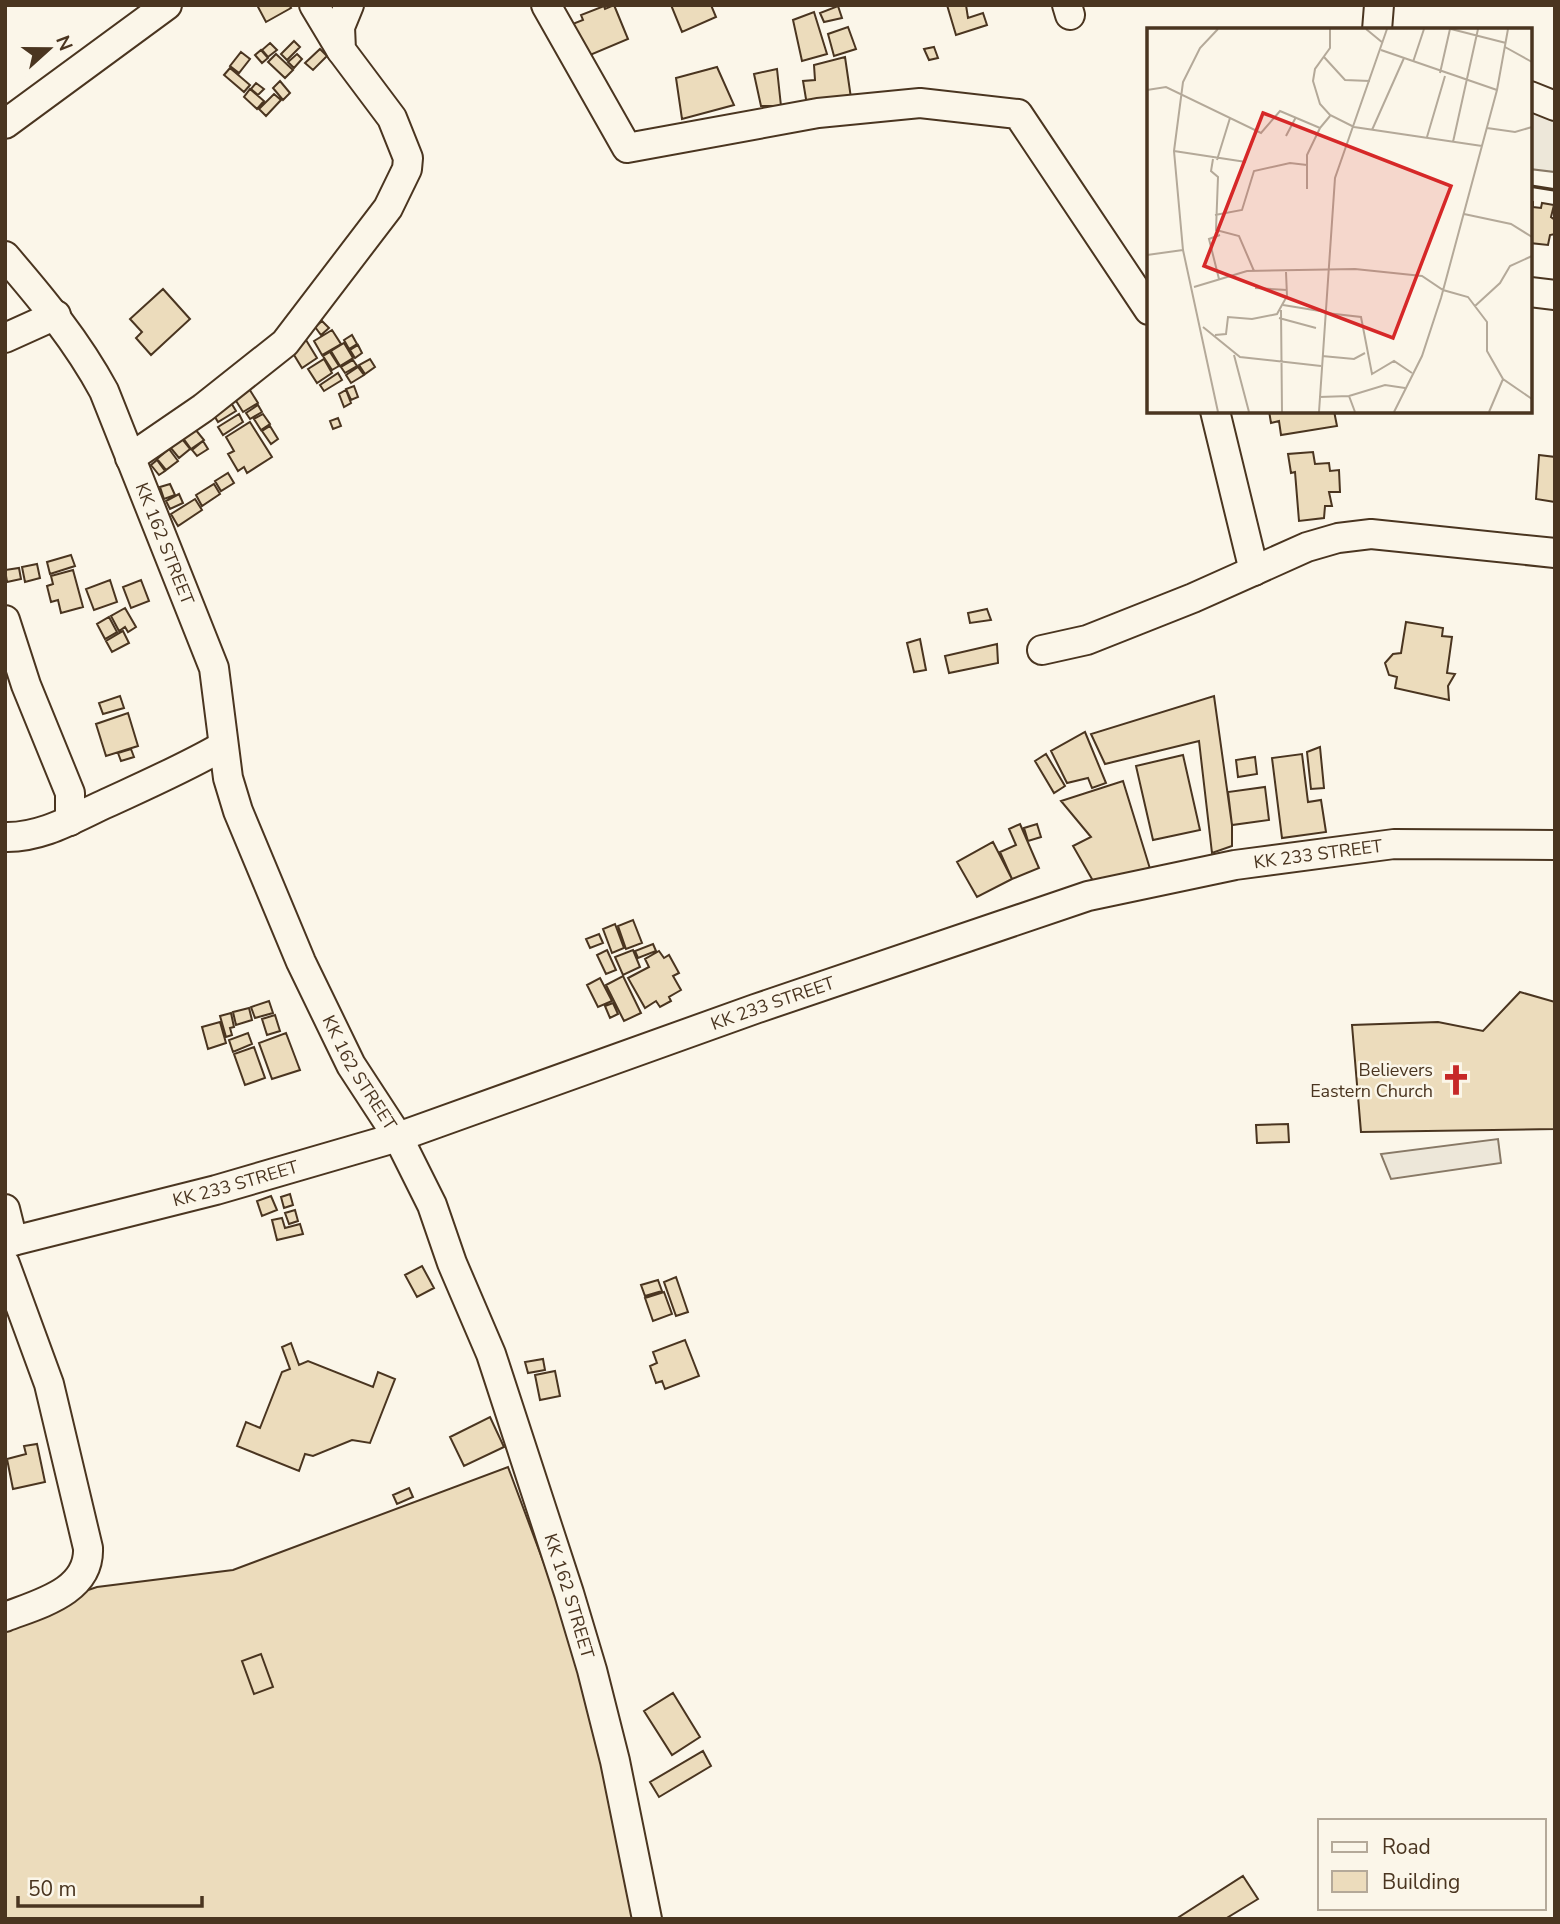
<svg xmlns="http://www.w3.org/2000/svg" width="1560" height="1924" font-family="'Nunito Sans',sans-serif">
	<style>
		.parking { fill: #ede7d9; stroke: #887966; stroke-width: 2 }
		.building { fill: #ecdcbc; stroke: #4a3520; stroke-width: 2 }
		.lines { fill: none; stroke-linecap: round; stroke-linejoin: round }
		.minor-casing { stroke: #4a3520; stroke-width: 32 }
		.minor { stroke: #fbf6e9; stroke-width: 28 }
		.wall { stroke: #4a3520; stroke-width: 3.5 }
		.labels { text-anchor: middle; stroke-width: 5; stroke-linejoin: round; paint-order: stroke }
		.street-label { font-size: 18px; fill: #4a3520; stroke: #fbf6e9 }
		.poi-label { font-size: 18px; fill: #4a3520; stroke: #fbf6e9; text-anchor: end }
		.inset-road { fill: none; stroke: #b4a999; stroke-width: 2 }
		.view { fill: #d62828; fill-opacity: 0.15; stroke: #d62828; stroke-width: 3.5 }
		.inset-edge { fill: none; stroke: #4a3520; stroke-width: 3.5 }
	</style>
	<rect width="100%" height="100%" fill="#fbf6e9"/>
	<path class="parking" d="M1530 104 1555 114V172L1530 169Z
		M1498 1139 1501 1163 1391 1179 1381 1154Z"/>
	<path class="building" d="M257 5H289L291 8 266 22Z
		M614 5 628 39 583 58 570 25 583 20 581 15 604 6 605 9Z
		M671 5H711L716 17 682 32Z
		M947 5H966L968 18 983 13 987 25 956 35Z
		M838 6 842 18 824 22 820 13Z
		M814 12 827 54 802 61 793 20Z
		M848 27 856 49 834 56 828 34Z
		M294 41 300 47 287 60 281 54Z
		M270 43 277 50 268 57 262 50Z
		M934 47 938 58 929 60 924 49Z
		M320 49 327 56 313 70 305 63Z
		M261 50 268 58 262 63 255 55Z
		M241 52 250 59 239 73 230 66Z
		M276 54 293 70 285 78 268 62Z
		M297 54 302 59 294 68 288 62Z
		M845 57 851 98 807 105 803 81 815 80 814 65Z
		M717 67 734 105 682 119 676 78Z
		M230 68 250 85 244 92 224 75Z
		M777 69 781 106H761L754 74Z
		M280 81 290 93 283 100 273 88Z
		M256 83 264 89 258 95 251 89Z
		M250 89 264 101 257 109 244 97Z
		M274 94 281 100 266 116 259 109Z
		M1530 202H1533V207L1541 208 1542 203 1554 205 1551 217 1555 220V234L1550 235 1548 245 1530 243Z
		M163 289 190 319 151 355 136 338 142 332 130 319Z
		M322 321 329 328 321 335 315 327Z
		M332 330 341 344 322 355 314 341Z
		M352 335 357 344 349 349 344 340Z
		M306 340 317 358 302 368 291 350Z
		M344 343 353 358 340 366 331 351Z
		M358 345 362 353 355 358 350 350Z
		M330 352 339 366 332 370 323 356Z
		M324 359 332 373 317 383 308 369Z
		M370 359 375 367 365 374 359 365Z
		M353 360 357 366 345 373 341 367Z
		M358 367 364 375 351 383 346 375Z
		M338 373 342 380 324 391 320 385Z
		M354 386 358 397 351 400 346 389Z
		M248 387 258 403 243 412 233 396Z
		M346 390 351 403 344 407 339 394Z
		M230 401 236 411 218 422 212 412Z
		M258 405 262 412 250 419 246 413Z
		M1269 411H1334L1337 426 1281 435 1279 421 1271 423Z
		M239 414 243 422 223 435 218 427Z
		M263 414 270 424 261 430 254 419Z
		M338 418 341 426 333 429 330 421Z
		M250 422 272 457 247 473 244 467 238 471 228 454 234 451 226 437Z
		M270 426 278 439 271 444 262 431Z
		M195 429 204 440 191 449 183 438Z
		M182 439 190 449 179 458 170 447Z
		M203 441 208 449 197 456 192 450Z
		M169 449 178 461 166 470 157 459Z
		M1313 452 1315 464 1329 463 1330 471 1339 470 1340 492H1329L1332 506H1325L1324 518 1299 521 1295 472 1291 473 1288 454Z
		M1539 455 1555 457V502L1536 499Z
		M157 460 165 471 159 475 151 465Z
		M228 473 234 483 221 491 215 481Z
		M170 484 175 495 164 499 160 487Z
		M214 484 220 494 202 506 196 495Z
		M179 494 183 503 170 509 166 501Z
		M195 499 202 510 178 526 171 514Z
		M71 555 75 566 50 574 47 562Z
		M37 564 40 578 25 582 22 567Z
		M19 568 21 579 7 582 5 570Z
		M73 570 83 607 61 613 58 600 51 602 47 586 53 584 51 576Z
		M110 580 117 602 94 610 86 589Z
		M141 580 149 601 131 608 123 587Z
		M125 608 136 627 128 632 125 627 119 631 111 616Z
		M987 609 991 620 970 623 968 613Z
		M109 617 117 632 105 639 97 624Z
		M1406 622 1443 628 1442 636 1452 637 1447 673 1455 674 1448 686 1449 700 1395 688 1397 677 1389 675 1385 663 1393 654 1401 653Z
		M123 631 129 643 112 652 106 641Z
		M920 639 926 670 914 672 907 643Z
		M997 644 998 663 949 673 945 656Z
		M120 696 124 708 103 714 99 703Z
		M1214 696 1232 825V846L1212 853 1199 741 1105 764 1091 734Z
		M128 713 138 746 106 756 96 724Z
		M1085 732 1106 783 1092 788 1088 778 1067 783 1051 751Z
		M1320 747 1324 788 1311 789 1307 752Z
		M131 749 134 757 121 761 118 753Z
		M1046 754 1065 786 1054 793 1035 761Z
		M1302 754 1308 802 1321 800 1326 832 1282 838 1272 758Z
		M1183 755 1200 830 1153 840 1136 766Z
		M1255 757 1257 774 1238 777 1236 760Z
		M1123 781 1151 872 1096 886 1073 846 1091 837 1061 801Z
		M1265 787 1269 820 1232 825 1228 792Z
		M1020 824 1039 868 1012 879 1000 852 1016 845 1009 829Z
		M1037 824 1041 837 1028 841 1024 828Z
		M993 842 1012 879 977 897 957 862Z
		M633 920 642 943 626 949 618 926Z
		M615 924 624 948 612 953 603 929Z
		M599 934 603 943 590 948 586 939Z
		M653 944 656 951 638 958 635 951Z
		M607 950 616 970 606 974 597 955Z
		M633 950 640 967 623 975 615 957Z
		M659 951 664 958 669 955 679 973 673 976 681 990 669 997 671 1001 660 1007 656 1001 645 1008 628 978 649 967 645 959Z
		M623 976 641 1013 624 1021 606 985Z
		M600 978 612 1001 598 1007 587 985Z
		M1520 992 1555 1002V1129L1361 1132 1352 1025 1438 1022 1483 1031Z
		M269 1001 273 1013 255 1018 251 1007Z
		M613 1003 618 1014 610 1018 605 1006Z
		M249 1008 252 1020 236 1025 233 1012Z
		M231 1013 234 1027 230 1028 232 1035 226 1037 220 1016Z
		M275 1015 280 1031 267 1035 262 1019Z
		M220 1022 226 1043 208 1049 202 1027Z
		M248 1033 252 1044 233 1052 229 1040Z
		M286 1033 300 1070 272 1079 259 1043Z
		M254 1047 265 1078 245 1085 234 1054Z
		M1288 1124 1289 1142 1257 1143 1256 1125Z
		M290 1194 293 1205 284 1208 281 1197Z
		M271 1196 277 1210 262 1216 257 1201Z
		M295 1210 298 1221 289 1224 285 1213Z
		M282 1218 285 1228 300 1224 303 1234 277 1240 272 1220Z
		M422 1266 434 1288 417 1297 405 1275Z
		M676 1277 688 1312 676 1316 664 1282Z
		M658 1280 662 1291 645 1296 641 1285Z
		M664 1292 672 1314 653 1321 645 1298Z
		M685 1340 699 1376 665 1389 662 1381 656 1383 650 1366 657 1363 653 1352Z
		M291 1343 299 1365 308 1361 373 1387 378 1372 395 1379 370 1443 352 1440 313 1456 305 1454 299 1471 237 1446 246 1422 260 1428 282 1372 290 1369 282 1347Z
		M543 1359 545 1370 528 1373 525 1362Z
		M555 1371 560 1396 540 1400 535 1375Z
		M490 1417 504 1447 464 1466 450 1437Z
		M37 1444 45 1482 13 1489 7 1459 26 1454 24 1446Z
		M508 1467 571 1636 639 1919H5V1618L97 1587 233 1570Z
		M409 1488 413 1497 397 1504 393 1495Z
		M261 1654 273 1687 254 1694 242 1661Z
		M673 1693 700 1737 672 1755 644 1711Z
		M703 1751 711 1766 659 1797 650 1782Z
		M1243 1876 1258 1899 1225 1919H1176Z"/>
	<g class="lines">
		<defs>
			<g id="minor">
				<path d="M314 5 341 50"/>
				<path d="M546 5 627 148 818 113 920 103 1018 114 1149 310"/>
				<path d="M1067 5 1070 15"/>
				<path d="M1377 30 1379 5"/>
				<path d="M1530 96 1555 106"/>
				<path d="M5 124 167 5"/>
				<path id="s1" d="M5 256C42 299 77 341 104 391L214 668 228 778 238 811 301 962 351 1065 398 1137 432 1205 452 1263 491 1354 569 1593 592 1670 615 1761 647 1919"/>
				<path d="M1530 292 1555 295"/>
				<path d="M5 338 56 315"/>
				<path d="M1215 411 1254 571"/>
				<path d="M130 458 203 408 285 343 388 208 407 169 408 158 392 118 341 50 340 27 349 5"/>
				<path d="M5 620 26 685 70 793V821"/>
				<path d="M1042 650 1087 640 1193 598 1307 547 1338 538 1371 534 1555 553"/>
				<path d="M5 837C42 838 74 818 107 803 146 785 185 768 223 746"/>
				<path d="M5 1209 13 1241"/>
				<path id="s2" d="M5 1243 216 1190 398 1137 755 1009 1088 896 1235 865 1394 844 1555 845"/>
				<path d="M5 1264 49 1384 88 1548C90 1592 38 1604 5 1617"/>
			</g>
		</defs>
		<use href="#minor" class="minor-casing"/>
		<use href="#minor" class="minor"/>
		<path class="wall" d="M1530 186 1555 190"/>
	</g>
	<defs>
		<symbol id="church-bare" viewBox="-9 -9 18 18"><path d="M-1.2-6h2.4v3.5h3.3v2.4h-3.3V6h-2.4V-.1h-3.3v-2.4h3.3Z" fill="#c62828" stroke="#fbf6e9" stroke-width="2.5" paint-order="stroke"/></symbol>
	</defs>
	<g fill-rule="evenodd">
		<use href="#church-bare" x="1434" y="1058" width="44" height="44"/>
	</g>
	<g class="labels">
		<g class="street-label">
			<text dy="6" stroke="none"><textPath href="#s1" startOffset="332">KK 162 STREET</textPath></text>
			<text dy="6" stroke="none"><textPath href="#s2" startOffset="1372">KK 233 STREET</textPath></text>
			<text dy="6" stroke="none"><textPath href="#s2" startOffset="805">KK 233 STREET</textPath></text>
			<text dy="6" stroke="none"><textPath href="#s1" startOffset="900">KK 162 STREET</textPath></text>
			<text dy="6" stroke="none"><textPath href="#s2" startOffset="238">KK 233 STREET</textPath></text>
			<text dy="6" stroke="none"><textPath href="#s1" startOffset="1466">KK 162 STREET</textPath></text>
		</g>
		<g class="poi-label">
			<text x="1433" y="1076">Believers<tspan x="1433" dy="21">Eastern Church</tspan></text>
		</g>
	</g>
	<g transform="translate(1147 28)">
		<rect width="385" height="385" fill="#fbf6e9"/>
		<path class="inset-road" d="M183 1V20L168 41 166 53 173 76 183 87 207 99 335 118M219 1 236 15M304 1 359 15M358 19 385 34M234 22 350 62M177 29 198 52 223 53M266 34 277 1M293 45 303 1M0 62 19 59 114 105 133 83 173 100 183 88M340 100 368 104 385 99M225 102 257 30M139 108 149 89M280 109 298 48M306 114 331 1M27 123 99 134M66 131 64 143 71 149 69 202 92 208 107 243M70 132 83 90M160 161V127L173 100M317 186 364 196 385 209M68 187 95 182 107 143 143 135 160 137M0 227 36 222M72 251 62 211 73 207M47 259 100 243 208 241 275 248 296 262 321 269 340 294V323L356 351 385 371M108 260 140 262M136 277 179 284M328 278 353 255 363 238 385 228M134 282 135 384M179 285 214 289 225 346 247 333 265 345M132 290 169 300M56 299 93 329 174 338M68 307 79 306 81 289 105 291 130 286 140 268 139 244M87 327 102 384M175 328 207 331 218 325M202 368 238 357 258 360M172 369 202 368 208 384M71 384 36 222 27 123 36 54 53 20 71 1M172 384 188 150 240 1M247 384 275 328 294 270 350 62 361 1M342 384 356 351"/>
		<path class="view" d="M116 85 304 158 246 310 57 238Z"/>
		<rect width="385" height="385" class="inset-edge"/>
	</g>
	<rect width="1560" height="1924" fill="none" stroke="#4a3520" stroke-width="14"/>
	<rect x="1318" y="1819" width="228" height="91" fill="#fbf6e9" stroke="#b4a999" stroke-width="2"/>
	<rect x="1332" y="1842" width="35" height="10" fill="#fbf6e9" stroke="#b4a999" stroke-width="2"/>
	<text x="1382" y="1854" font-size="21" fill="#4a3520">Road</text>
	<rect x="1332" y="1871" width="35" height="21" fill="#ecdcbc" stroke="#b4a999" stroke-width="2"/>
	<text x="1382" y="1889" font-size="21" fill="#4a3520">Building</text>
	<g transform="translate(49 49) rotate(69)" stroke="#fbf6e9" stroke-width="5" paint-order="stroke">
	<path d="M0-5L12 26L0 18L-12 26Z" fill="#4a3520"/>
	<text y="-10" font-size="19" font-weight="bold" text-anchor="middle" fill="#4a3520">N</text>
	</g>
	<path d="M18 1896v10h184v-10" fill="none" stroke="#4a3520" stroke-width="3.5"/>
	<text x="28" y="1896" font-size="21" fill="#4a3520" stroke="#fbf6e9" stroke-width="5" paint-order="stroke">50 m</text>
</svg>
